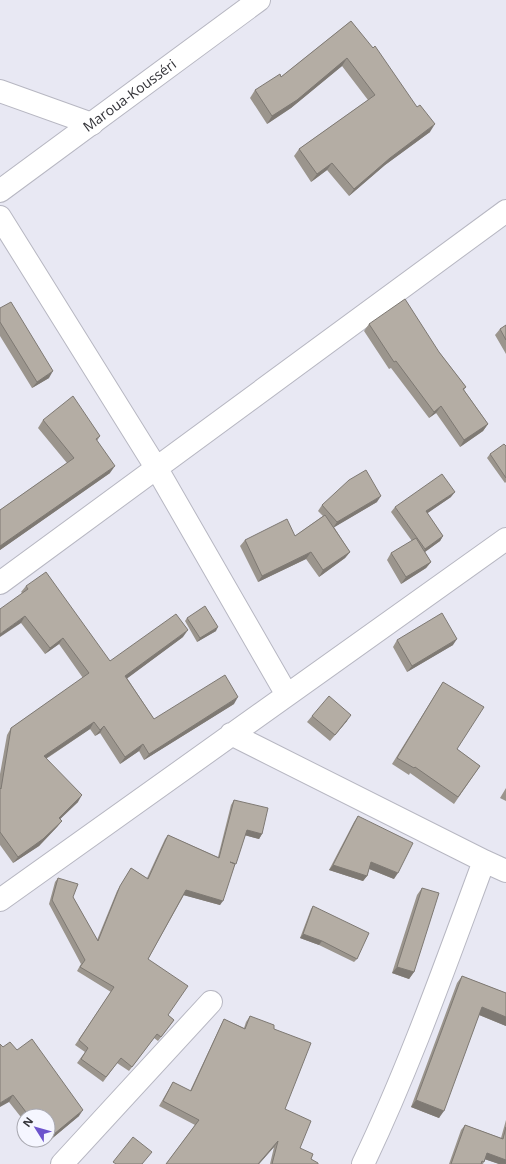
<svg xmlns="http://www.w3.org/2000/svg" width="506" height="1164" font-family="'Open Sans',sans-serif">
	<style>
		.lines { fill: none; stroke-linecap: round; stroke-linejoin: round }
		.minor-casing { stroke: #b7b7c2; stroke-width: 24 }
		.highway-casing { stroke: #b7b7c2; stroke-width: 24 }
		.minor { stroke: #fff; stroke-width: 22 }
		.highway { stroke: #fff; stroke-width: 22 }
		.wall { fill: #9b958d }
		.shaded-wall { fill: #7e7973 }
		.building { fill: #b4ada4; stroke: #7e7973 }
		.labels { text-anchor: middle; stroke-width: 3.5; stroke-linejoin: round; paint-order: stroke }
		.street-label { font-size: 14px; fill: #343439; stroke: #f5f6ff }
	</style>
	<rect width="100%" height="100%" fill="#e8e8f3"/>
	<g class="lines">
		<defs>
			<path id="minor" d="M0 91 92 124
				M0 217 157 469 287 695
				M0 583 506 211
				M231 734 484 861
				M0 900 506 539
				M62 1164 211 1002
				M363 1164C410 1066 446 963 484 861L506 871"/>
			<g id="highway">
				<path id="s1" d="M0 191 259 0"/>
			</g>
		</defs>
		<use href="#minor" class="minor-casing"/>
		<use href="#highway" class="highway-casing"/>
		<use href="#minor" class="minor"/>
		<use href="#highway" class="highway"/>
	</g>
	<path class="wall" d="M351 21 430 132 385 165 349 196 327 170 311 182 294 156 299 149 368 100 342 66 291 108 267 124 250 98 255 90 281 77Z
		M0 308 49 378 32 388 0 336Z
		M369 324 439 352 466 387 464 390 488 424 483 431 460 447 436 413 429 418 391 368 389 369 364 331Z
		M506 325V354L495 335 500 329Z
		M43 420 100 436 97 441 110 473 0 550V510L67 463 38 428Z
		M506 446V482L505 483 487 458 490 454Z
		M451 497 427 513 443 536 440 541 425 552 431 562 426 568 401 584 387 560 391 553 412 541 391 512 395 507Z
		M377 502 334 527 350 552 345 558 319 577 306 559 258 582 240 546 245 540 295 536 323 516 318 511 322 505Z
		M26 586 110 661 183 637 127 678 154 719 234 704 144 760 139 751 120 764 100 733 95 736 90 729 46 759 78 802 60 819 62 821 57 827 39 846 13 863 0 845V774L7 735 11 728 83 678 59 644 45 654 21 623 22 593 21 592Z
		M187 618 216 631 197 642 185 621Z
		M397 640 453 645 407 672 393 647Z
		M443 682 457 749 480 766 454 804 410 773 409 775 392 764Z
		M312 716 347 721 330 741 307 722Z
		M506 788V801L500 798Z
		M234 800 262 834 259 839 245 835 220 905 184 895 148 959 168 1015 174 1020 158 1041 154 1038 129 1071 117 1063 103 1082 77 1063 85 1052 75 1045 111 992 77 971 81 964 49 904 55 882 58 878 73 897 97 940 117 891 128 873 131 868 147 878 165 839 168 835 218 857 231 805Z
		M358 816 394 879 369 869 367 876 363 881 329 870 354 822Z
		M422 888 414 972 409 979 392 973 417 895Z
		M313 906 357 959 354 962 319 945 300 938 311 909Z
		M462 976 506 993V1026L479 1015 439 1118 411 1107 457 983Z
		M250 1016 300 1148 311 1159 318 1164H270L274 1147 259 1164H166L195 1125 159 1106 170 1087 173 1082 190 1091 221 1025 224 1019 244 1028 246 1022Z
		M3 1047 17 1050 79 1116 43 1146 38 1140H48V1116H24V1121L9 1102Z
		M506 1120V1164H499L485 1159 483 1164H449L461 1130 465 1125 501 1138Z"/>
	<path class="shaded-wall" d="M347 58 342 66 291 108 267 124 272 116Z
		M435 124 430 132 385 165 349 196 354 189 390 158Z
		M332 163 327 170 311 182 317 174Z
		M53 371 49 378 32 388 37 382Z
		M441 406 436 413 429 418 434 412Z
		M488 424 483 431 460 447 464 440Z
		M115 466 110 473 0 550V546Z
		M455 492 451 497 422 517 426 511Z
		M381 496 377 502 333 528 337 522Z
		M443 536 440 541 422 554 425 549Z
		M311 552 306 559 258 582 262 576Z
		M350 552 345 558 319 577 323 570Z
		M431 562 426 568 401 584 406 577Z
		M25 616 21 623 0 637V634Z
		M218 627 216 631 197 642 200 638Z
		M188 630 183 637 121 683 125 676Z
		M63 638 59 644 45 654 50 648Z
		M457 639 453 645 407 672 412 666Z
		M238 697 234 704 144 760 149 754Z
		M351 715 347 721 330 741 335 735Z
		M94 722 90 729 39 763 44 756Z
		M104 726 100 733 95 736 100 730Z
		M143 744 139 751 120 764 125 757Z
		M82 795 78 802 54 825 59 818Z
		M62 821 57 827 39 846 13 863 18 857Z
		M247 830 262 834 259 839 244 835Z
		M371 862 398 873 394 879 367 868Z
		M333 865 367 876 363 881 329 870Z
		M186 890 223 901 220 905 183 895Z
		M303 934 322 941 319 945 300 938Z
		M397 967 414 972 409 979 392 973Z
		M482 1007 506 1017V1026L477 1014Z
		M13 1095 9 1102 0 1107V1103Z
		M416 1100 444 1111 439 1118 411 1107Z
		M83 1110 79 1116 43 1146 47 1140H48V1139Z
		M278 1141 274 1147 259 1164H258Z
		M487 1153 506 1160V1164H499L484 1159Z"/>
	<path class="building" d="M351 21 373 48 375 46 417 107 420 105 435 124 390 158 354 189 332 163 317 174 299 149 375 95 347 58 297 100 272 116 255 90 280 74 281 77Z
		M405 299 439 352 466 387 463 389 488 424 464 440 441 406 434 412 396 361 394 362 369 324Z
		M11 302 53 371 37 382 0 322V308Z
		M506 325V340L500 329Z
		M73 396 100 436 96 439 115 466 0 546V510L74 458 43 420Z
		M504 444 506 446V478L490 454Z
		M366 470 381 496 337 522 322 505 349 480Z
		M442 474 455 492 426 511 443 536 425 549 395 507Z
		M325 515 350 552 323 570 311 552 262 576 245 540 287 519 295 536Z
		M416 538 431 562 406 577 391 553Z
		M46 572 110 661 176 614 188 630 125 676 154 719 225 675 238 697 149 754 143 744 125 757 104 726 100 730 94 722 44 756 82 795 59 818 62 821 43 839 18 857 0 832V788L1 789 11 728 89 673 63 638 50 648 25 616 0 634V609L28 589 26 586Z
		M205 606 218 627 200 638 187 618Z
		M442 613 457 639 412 666 397 640Z
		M443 682 484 707 457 749 480 766 458 797 415 767 414 768 397 758Z
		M329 696 351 715 335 735 312 716Z
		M234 800 268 808 262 834 247 830 236 864 230 862 235 864 223 901 186 890 148 959 188 986 168 1015 174 1020 161 1037 157 1034 132 1067 121 1058 106 1077 81 1059 88 1048 79 1040 114 987 80 967 85 960 52 900 58 878 78 884 73 897 98 941 120 886 131 868 148 879 168 835 219 858Z
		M358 816 413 843 398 873 371 862 367 876 333 865Z
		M422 888 439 893 414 972 397 967Z
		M313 906 369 933 357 959 322 941 303 934Z
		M462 976 506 993V1017L482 1007 444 1111 416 1100Z
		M250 1016 274 1025V1029L311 1043 285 1109 311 1121 300 1148 313 1154 311 1159 318 1163V1164H272L278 1141 258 1164H166L199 1120 163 1101 173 1082 191 1091 224 1019 245 1029Z
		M32 1039 83 1110 48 1139V1116H29L13 1095 0 1103V1044L3 1047 10 1042 17 1050Z
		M465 1125 503 1139 506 1127V1160L487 1153 484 1162 482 1161 481 1164H451Z
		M133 1137 152 1152 142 1164H116L113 1162Z"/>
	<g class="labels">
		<g class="street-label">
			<text dy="5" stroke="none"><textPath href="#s1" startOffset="161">Maroua-Kousséri</textPath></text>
		</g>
	</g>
	<g transform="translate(36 1128) rotate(307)"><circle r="19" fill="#f5f6ff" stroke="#a8a8b0"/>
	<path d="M0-3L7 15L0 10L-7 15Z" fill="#6c53cd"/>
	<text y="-6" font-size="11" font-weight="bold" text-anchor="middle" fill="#343439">N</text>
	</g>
</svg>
